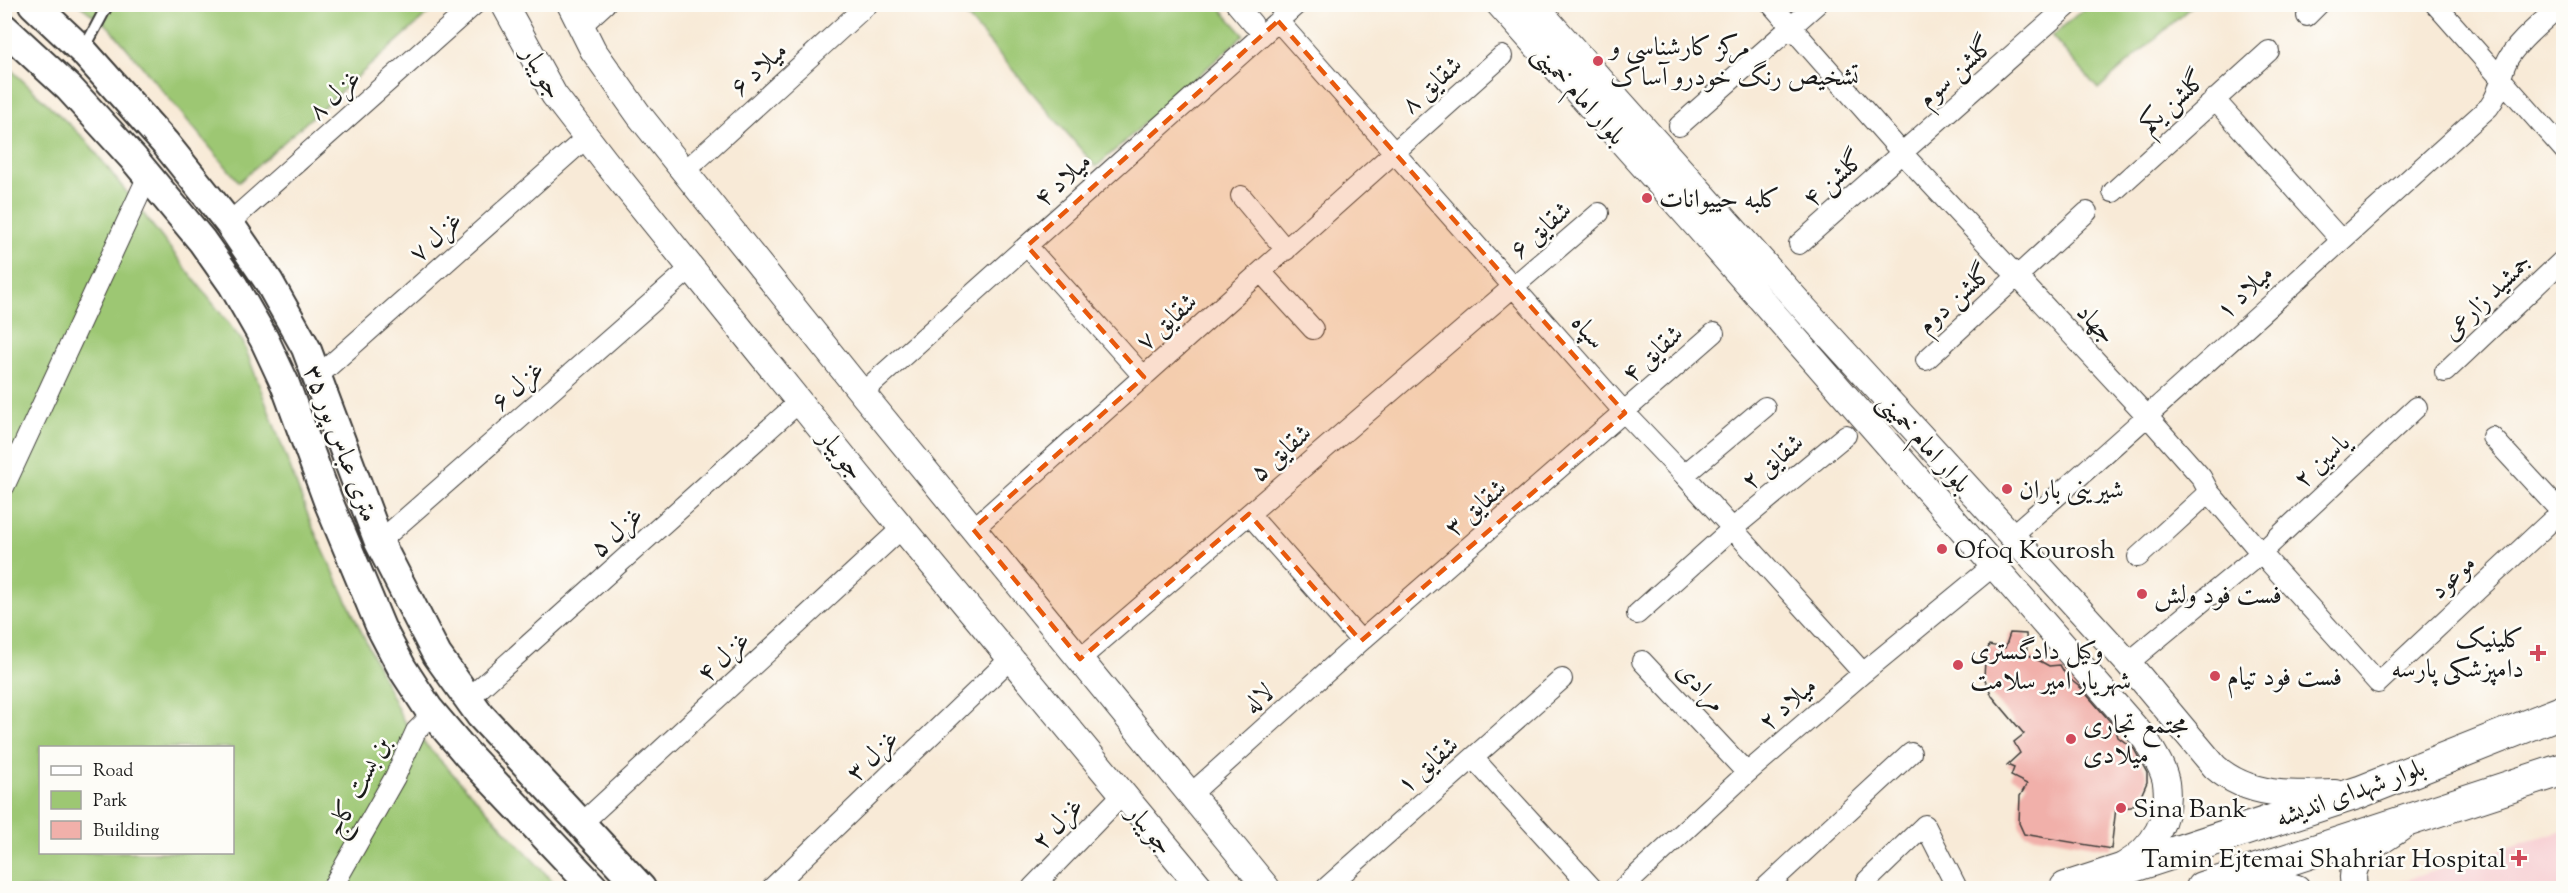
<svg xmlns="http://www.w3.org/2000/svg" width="2568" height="893" font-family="'Sorts Mill Goudy',Amiri,serif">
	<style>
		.built { fill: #f7cfd3 }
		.green { fill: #9dc773; stroke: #5c7248; stroke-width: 1.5; fill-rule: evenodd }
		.building { fill: #f1b0aa }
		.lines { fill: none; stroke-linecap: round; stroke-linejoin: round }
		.service-casing { stroke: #3d3b38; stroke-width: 14 }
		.minor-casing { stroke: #3d3b38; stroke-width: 22 }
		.tertiary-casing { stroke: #3d3b38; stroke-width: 28 }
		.secondary-casing { stroke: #3d3b38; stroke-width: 32 }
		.primary-casing { stroke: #3d3b38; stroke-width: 34 }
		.service { stroke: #fff; stroke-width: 10 }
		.minor { stroke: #fff; stroke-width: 20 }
		.tertiary { stroke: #fff; stroke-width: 26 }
		.secondary { stroke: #fff; stroke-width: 28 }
		.primary { stroke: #fff; stroke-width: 32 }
		.marked { fill: #e8590c; fill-opacity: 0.2; stroke: #e8590c; stroke-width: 4.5; stroke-dasharray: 12 8; stroke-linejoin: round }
		.poi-dot { fill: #d1495b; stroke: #fdfcf7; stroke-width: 2 }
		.labels { text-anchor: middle; stroke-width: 5; stroke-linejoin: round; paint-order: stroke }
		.poi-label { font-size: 26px; fill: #1c1c1c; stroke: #fdfcf7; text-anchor: start }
		.street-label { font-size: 26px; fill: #1c1c1c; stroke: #fdfcf7 }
	</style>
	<rect width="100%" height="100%" fill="#fdfcf7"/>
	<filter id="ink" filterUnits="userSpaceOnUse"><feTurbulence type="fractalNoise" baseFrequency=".0167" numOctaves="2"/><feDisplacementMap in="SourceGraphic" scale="12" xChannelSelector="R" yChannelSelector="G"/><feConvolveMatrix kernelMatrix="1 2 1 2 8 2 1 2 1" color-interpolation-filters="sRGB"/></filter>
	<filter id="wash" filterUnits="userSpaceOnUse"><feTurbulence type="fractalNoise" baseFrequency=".008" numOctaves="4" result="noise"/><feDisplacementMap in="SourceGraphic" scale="24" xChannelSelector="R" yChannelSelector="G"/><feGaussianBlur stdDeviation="1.35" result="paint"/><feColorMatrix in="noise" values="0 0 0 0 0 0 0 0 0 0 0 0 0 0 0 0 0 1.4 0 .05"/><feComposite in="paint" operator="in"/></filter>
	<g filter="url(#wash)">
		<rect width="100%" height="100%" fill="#f8ead7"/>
		<path class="built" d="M2563 830V888H2387V886Z"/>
		<path class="green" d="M79 5H438L239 182 110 28Z
			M957 5H1217L1244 35 1096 167Z
			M2088 5V4L2193 5 2098 89 2052 36Z
			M4 63 86 140 243 342 312 526 403 720 559 888H5ZM40 748H232V852H40Z"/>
		<g id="blocks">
			<path class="building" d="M2010 633 2026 634 2027 654 2049 666 2060 665 2067 677 2081 688 2115 727 2118 737 2134 749 2147 773V782L2140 798 2131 807 2116 808 2111 849 2024 834 2019 823 2020 796 2027 784 2011 776 2014 768 2007 765 2020 753 2014 742 2024 734 1992 696 1984 677 1985 661 1989 645 2005 648Z"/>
		</g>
	</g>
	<g filter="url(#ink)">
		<use href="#blocks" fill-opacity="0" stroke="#3d3b38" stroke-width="1.5"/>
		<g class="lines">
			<defs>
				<path id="service" d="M83 51 108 4"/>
				<path id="minor" d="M1236 4 1253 24
					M1771 4 1903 154 2148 417 2201 477 2209 492 2261 553 2378 683 2564 509
					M2435 4 2564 150
					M2307 16 2319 4
					M1278 21 1625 413 1684 475 1863 673
					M581 26 605 4
					M2214 99 2341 240
					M1679 126 1817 4
					M684 172 868 4
					M2113 192 2269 51
					M1241 196 1286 250
					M229 223 475 4
					M1799 244 2070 4
					M1027 246 1144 377
					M1261 272 1313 329
					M1926 360 2087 212
					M2445 372 2564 259
					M318 376 587 137
					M862 393 1297 4
					M2492 437 2564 515
					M1684 475 1765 407
					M4 487 148 176
					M1249 514 1361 641
					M973 529 1502 56
					M2011 536C2173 396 2330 250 2489 107 2501 91 2499 79 2506 63 2514 44 2546 19 2562 4
					M379 542 691 268
					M2138 557 2209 492
					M1637 614 1732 529 1846 435
					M1080 659 1599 213
					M1642 661 1747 773
					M2128 663 2261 553 2417 407
					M468 699 799 402
					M1474 759 1592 888
					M1191 794 1361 641 1714 333
					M581 824 902 528
					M332 888 395 777 416 731 425 722 436 717
					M772 888 1010 659
					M1032 888 1122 795
					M1326 888 1562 679
					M1623 888 1747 773 1863 673 1993 566
					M1765 888 1911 753
					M1869 888 1867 881 1925 825 1957 888"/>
				<path id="tertiary" d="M504 4 554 95 605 161 859 476 1201 888
					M570 4 593 50 639 115 862 393 1267 888
					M1499 4 1697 226 2146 740C2153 753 2164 768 2166 783 2171 819 2154 848 2123 866
					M1533 4 1802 306 2128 663 2215 767C2249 797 2293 795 2335 793
					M2240 883 2272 881 2297 888
					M2355 888C2344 859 2381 842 2401 828"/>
				<path id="secondary" d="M33 4 83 51 165 143 229 223 269 282 306 348 379 542 437 655 480 715 641 888
					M4 28 69 88 133 158 202 241 233 285 264 339 285 384 328 501 381 628 402 668 428 708 467 754 594 888"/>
				<path id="primary" d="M2066 888 2360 792 2564 711
					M2202 888 2564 769"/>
			</defs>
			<use href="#service" class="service-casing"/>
			<use href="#minor" class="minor-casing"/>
			<use href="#tertiary" class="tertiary-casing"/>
			<use href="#secondary" class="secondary-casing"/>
			<use href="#primary" class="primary-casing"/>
			<use href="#service" class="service"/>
			<use href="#minor" class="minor"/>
			<use href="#tertiary" class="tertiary"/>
			<use href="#secondary" class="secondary"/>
			<use href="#primary" class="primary"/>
		</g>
	</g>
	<path class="marked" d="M1278 21 1625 413 1361 641 1249 514 1080 659 973 529 1144 377 1027 246Z"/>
	<g class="poi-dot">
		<circle cx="1598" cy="61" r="6"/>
		<circle cx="1647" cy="198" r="6"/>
		<circle cx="2007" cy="489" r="6"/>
		<circle cx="1942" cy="549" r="6"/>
		<circle cx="2142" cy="594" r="6"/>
		<path d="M2535 644h6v6h6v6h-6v6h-6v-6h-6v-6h6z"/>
		<circle cx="1958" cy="665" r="6"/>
		<circle cx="2215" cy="676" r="6"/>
		<circle cx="2071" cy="739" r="6"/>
		<circle cx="2121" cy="808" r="6"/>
		<path d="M2516 849h6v6h6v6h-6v6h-6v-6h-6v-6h6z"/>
	</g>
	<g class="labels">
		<g class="poi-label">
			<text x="1610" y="55">مرکز کارشناسی و<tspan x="1610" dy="30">تشخیص رنگ خودرو آساک</tspan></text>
			<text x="1659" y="207">کلبه حییوانات</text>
			<text x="2019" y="498">شیرینی باران</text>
			<text x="1954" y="558">Ofoq Kourosh</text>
			<text x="2154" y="603">فست فود ولش</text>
			<text x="2524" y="647" text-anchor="end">کلینیک<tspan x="2524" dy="30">دامپزشکی پارسه</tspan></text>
			<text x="1970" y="659">وکیل دادگستری<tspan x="1970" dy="30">شهریار امیر سلامت</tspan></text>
			<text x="2227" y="685">فست فود تیام</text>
			<text x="2083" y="733">مجتمع تجاری<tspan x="2083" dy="30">میلادی</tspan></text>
			<text x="2133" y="817">Sina Bank</text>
			<text x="2506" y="867" text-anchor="end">Tamin Ejtemai Shahriar Hospital</text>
		</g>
		<g class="street-label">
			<text transform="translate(758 68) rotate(-42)" y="9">میلاد ۶</text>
			<text transform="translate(1955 71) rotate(-42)" y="9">گلشن سوم</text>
			<text transform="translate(543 72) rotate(60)" y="9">جویبار</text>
			<text transform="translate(1431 84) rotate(-42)" y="9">شقایق ۸</text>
			<text transform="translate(334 94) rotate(-42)" y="9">غزل ۸</text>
			<text transform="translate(1580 94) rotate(48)" y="9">بلوار امام خمینی</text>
			<text transform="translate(2172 101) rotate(-42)" y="9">گلشن یکم</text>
			<text transform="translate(1833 178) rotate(-41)" y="9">گلشن ۴</text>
			<text transform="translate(1062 179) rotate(-42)" y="9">میلاد ۴</text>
			<text transform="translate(1540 229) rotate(-41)" y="9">شقایق ۶</text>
			<text transform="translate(435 236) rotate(-42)" y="9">غزل ۷</text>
			<text transform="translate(2244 291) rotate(-43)" y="9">میلاد ۱</text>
			<text transform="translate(2486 296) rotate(-44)" y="9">جمشید زارعی</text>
			<text transform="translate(1954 298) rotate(-42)" y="9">گلشن دوم</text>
			<text transform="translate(1166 321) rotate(-42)" y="9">شقایق ۷</text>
			<text transform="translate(2097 323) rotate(47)" y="9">جهاد</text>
			<text transform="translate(1589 331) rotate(49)" y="9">سپاه</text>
			<text transform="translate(1652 353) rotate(-42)" y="9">شقایق ۴</text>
			<text transform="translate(517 385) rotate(-41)" y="9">غزل ۶</text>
			<text transform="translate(1925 442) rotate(48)" y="9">بلوار امام خمینی</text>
			<text transform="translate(342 443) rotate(69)" y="9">۳۵ متری عباس پور</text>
			<text transform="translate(1280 452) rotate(-41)" y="9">شقایق ۵</text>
			<text transform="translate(842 454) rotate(51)" y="9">جویبار</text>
			<text transform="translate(2321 460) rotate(-43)" y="9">یاسین ۲</text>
			<text transform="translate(1772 461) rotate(-40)" y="9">شقایق ۲</text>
			<text transform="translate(1475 507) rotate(-41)" y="9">شقایق ۳</text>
			<text transform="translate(616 531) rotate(-42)" y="9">غزل ۵</text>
			<text transform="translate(2452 576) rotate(-43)" y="9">موعود</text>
			<text transform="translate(723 656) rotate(-43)" y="9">غزل ۴</text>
			<text transform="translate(1702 686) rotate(47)" y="9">مرادی</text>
			<text transform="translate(1258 698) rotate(-42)" y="9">لاله</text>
			<text transform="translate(1787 703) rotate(-41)" y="9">میلاد ۲</text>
			<text transform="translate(872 755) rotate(-44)" y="9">غزل ۳</text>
			<text transform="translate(1427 764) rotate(-41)" y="9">شقایق ۱</text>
			<text transform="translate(357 786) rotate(-62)" y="9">بن بست کاج</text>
			<text transform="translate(2350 792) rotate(-20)" y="9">بلوار شهدای اندیشه</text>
			<text transform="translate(1057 823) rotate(-46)" y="9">غزل ۲</text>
			<text transform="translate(1151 829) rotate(50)" y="9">جویبار</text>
		</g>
	</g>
	<rect width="2568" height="893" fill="none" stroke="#fdfcf7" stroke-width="24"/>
	<rect x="39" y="746" width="195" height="108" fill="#fdfcf7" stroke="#a3a29f" stroke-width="1.5"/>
	<rect x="51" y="766" width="30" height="9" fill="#ffffff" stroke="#a3a29f" stroke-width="1.5"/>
	<text x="93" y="776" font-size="18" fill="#1c1c1c">Road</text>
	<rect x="51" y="791" width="30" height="18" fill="#9dc773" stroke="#a3a29f" stroke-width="1.5"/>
	<text x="93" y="806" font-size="18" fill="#1c1c1c">Park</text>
	<rect x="51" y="821" width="30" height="18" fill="#f1b0aa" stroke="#a3a29f" stroke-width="1.5"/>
	<text x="93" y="836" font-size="18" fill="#1c1c1c">Building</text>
</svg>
